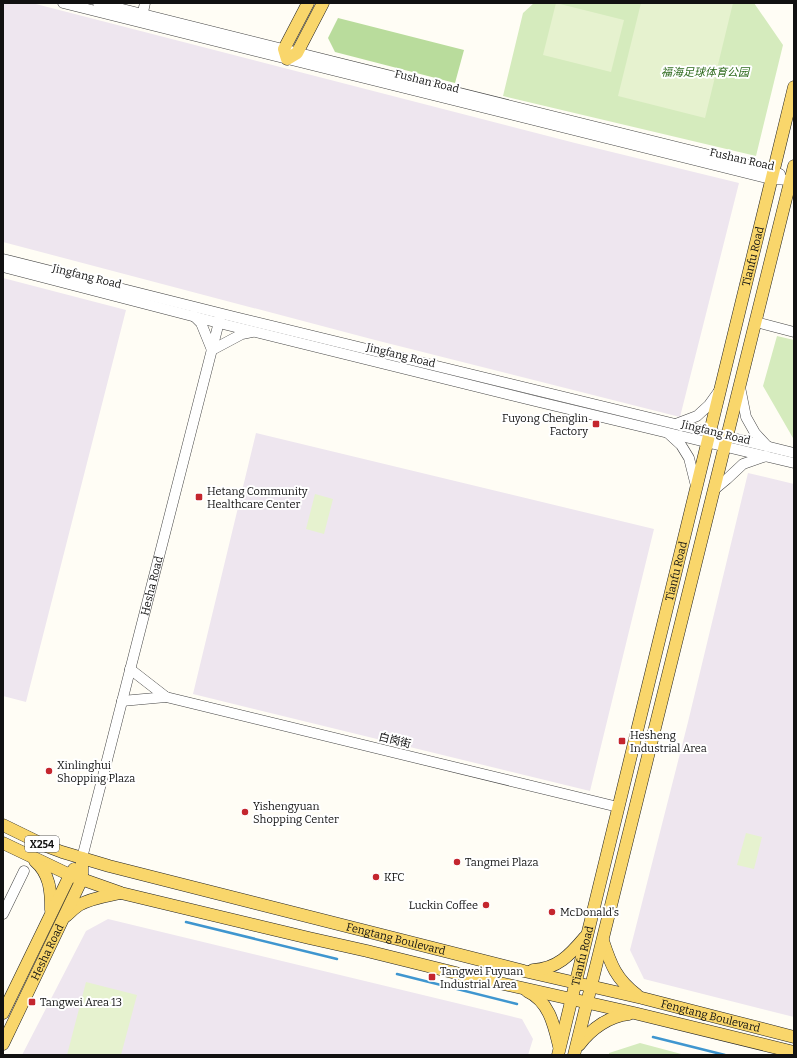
<svg xmlns="http://www.w3.org/2000/svg" width="797" height="1058" font-family="Bitter,'Noto Sans SC',serif">
	<style>
		.industrial { fill: #eee6ef }
		.green { fill: #d5ebbd }
		.forest { fill: #b9dc9c }
		.pitch { fill: #e6f2cf }
		.lines { fill: none; stroke-linecap: round; stroke-linejoin: round }
		.stream { stroke: #3f96cf; stroke-width: 2.5 }
		.minor-casing { stroke: #444; stroke-width: 11 }
		.major-casing { stroke: #222; stroke-width: 13 }
		.minor { stroke: #fff; stroke-width: 10 }
		.major { stroke: #f9d66b; stroke-width: 12 }
		.poi-dot { fill: #c4262e; stroke: #fff; stroke-width: 1.5 }
		.labels { text-anchor: middle; stroke-width: 4; stroke-linejoin: round; paint-order: stroke }
		.shield { fill: #fff; stroke: #585858; stroke-width: 1 }
		.shield-label { font-size: 10px; font-weight: bold; fill: #111 }
		.park-label { font-size: 11px; font-style: italic; fill: #2f6b1f; stroke: #fff }
		.street-label { font-size: 11px; fill: #111; stroke: #fff }
		.poi-label { font-size: 11px; fill: #111; stroke: #fff; text-anchor: start }
	</style>
	<rect width="100%" height="100%" fill="#fffdf5"/>
	<path class="industrial" d="M3 3H32L575 143 739 183 680 417 375 340 3 242Z
		M3 278 126 310 26 702 3 696Z
		M256 433 654 529 590 791 193 694Z
		M748 473 794 484V1017L644 979 630 950 688 722Z
		M108 919 522 1019 533 1039 528 1055H22L86 931Z"/>
	<path class="green" d="M534 3H754L783 45 756 156 503 96 523 13Z
		M777 336 794 340V438H793L763 386Z
		M640 1043 685 1055H609V1053Z"/>
	<path class="forest" d="M338 18 464 50 455 83 335 52 328 38Z"/>
	<path class="pitch" d="M556 3 624 20 611 72 543 55Z
		M641 3H733L705 118 618 96Z
		M315 494 333 499 324 534 306 529Z
		M746 833 762 837 754 869 737 865Z
		M86 982 137 995 121 1055H67Z"/>
	<g class="lines">
		<path class="stream" d="M186 922 337 959
			M397 974 517 1004
			M653 1037 725 1055"/>
		<defs>
			<g id="minor">
				<path d="M63 3 771 179 791 180"/>
				<path d="M98 3 773 171 780 174"/>
				<path d="M141 21 145 3"/>
				<path d="M3 259 235 317 794 453"/>
				<path d="M3 267 219 323 539 402 794 463"/>
				<path d="M194 316 201 323 212 350 242 334 252 332"/>
				<path d="M756 322 794 332"/>
				<path d="M740 387 746 417 755 433 767 446"/>
				<path d="M676 424 697 416 709 405 719 391"/>
				<path d="M669 434 681 445 689 458 696 486"/>
				<path d="M715 489 727 479 743 464 766 456"/>
				<path d="M130 669 166 697"/>
				<path d="M122 701 166 697 618 807"/>
				<path id="s1" d="M82 858 220 318"/>
				<path d="M3 914 24 871"/>
			</g>
			<g id="major">
				<path d="M308 3 284 49 287 59 297 53 323 3"/>
				<path id="s2" d="M3 825 46 846 62 852 109 866 524 971 642 998 794 1037"/>
				<path d="M3 843 70 875 121 893 309 938 367 951 468 976 634 1013 794 1052"/>
				<path d="M35 861C50 874 51 891 51 910"/>
				<path d="M66 916C70 913 74 908 79 905 91 898 106 896 120 893"/>
				<path d="M603 941C611 965 616 979 637 995"/>
				<path d="M533 970C557 969 570 955 585 937"/>
				<path d="M527 991C549 1001 554 1025 559 1046"/>
				<path d="M3 1013 70 875 74 869"/>
				<path id="s3" d="M3 1044 82 879V858"/>
				<path d="M579 1045C591 1029 609 1016 629 1014"/>
				<path id="s4" d="M558 1055 794 87"/>
				<path d="M574 1055 794 166"/>
			</g>
		</defs>
		<use href="#minor" class="minor-casing"/>
		<use href="#major" class="major-casing"/>
		<use href="#minor" class="minor"/>
		<use href="#major" class="major"/>
	</g>
	<g class="poi-dot">
		<rect x="592" y="420" width="8" height="8" rx="2"/>
		<rect x="195" y="493" width="8" height="8" rx="2"/>
		<rect x="618" y="737" width="8" height="8" rx="2"/>
		<circle cx="49" cy="771" r="4"/>
		<circle cx="245" cy="812" r="4"/>
		<circle cx="457" cy="862" r="4"/>
		<circle cx="376" cy="877" r="4"/>
		<circle cx="486" cy="905" r="4"/>
		<circle cx="552" cy="912" r="4"/>
		<rect x="428" y="973" width="8" height="8" rx="2"/>
		<rect x="28" y="998" width="8" height="8" rx="2"/>
	</g>
	<g class="labels">
		<rect class="shield" x="25" y="836" width="34" height="16" rx="3"/>
		<g class="shield-label">
			<text x="42" y="848">X254</text>
		</g>
		<g class="park-label">
			<text x="705" y="76">福海足球体育公园</text>
		</g>
		<g class="street-label">
			<text transform="translate(427 81) rotate(14)" y="4">Fushan Road</text>
			<text transform="translate(742 159) rotate(13)" y="4">Fushan Road</text>
			<text dy="4" stroke="none"><textPath href="#s4" startOffset="822">Tianfu Road</textPath></text>
			<text transform="translate(87 276) rotate(14)" y="4">Jingfang Road</text>
			<text transform="translate(401 355) rotate(14)" y="4">Jingfang Road</text>
			<text transform="translate(716 432) rotate(14)" y="4">Jingfang Road</text>
			<text dy="4" stroke="none"><textPath href="#s4" startOffset="498">Tianfu Road</textPath></text>
			<text dy="4" stroke="none"><textPath href="#s1" startOffset="281">Hesha Road</textPath></text>
			<text transform="translate(395 740) rotate(14)" y="4">白岗街</text>
			<text dy="4" stroke="none"><textPath href="#s2" startOffset="410">Fengtang Boulevard</textPath></text>
			<text dy="4" stroke="none"><textPath href="#s3" startOffset="102">Hesha Road</textPath></text>
			<text dy="4" stroke="none"><textPath href="#s4" startOffset="102">Tianfu Road</textPath></text>
			<text dy="4" stroke="none"><textPath href="#s2" startOffset="734">Fengtang Boulevard</textPath></text>
		</g>
		<g class="poi-label">
			<text x="588" y="422" text-anchor="end">Fuyong Chenglin<tspan x="588" dy="13">Factory</tspan></text>
			<text x="207" y="495">Hetang Community<tspan x="207" dy="13">Healthcare Center</tspan></text>
			<text x="630" y="739">Hesheng<tspan x="630" dy="13">Industrial Area</tspan></text>
			<text x="57" y="769">Xinlinghui<tspan x="57" dy="13">Shopping Plaza</tspan></text>
			<text x="253" y="810">Yishengyuan<tspan x="253" dy="13">Shopping Center</tspan></text>
			<text x="465" y="866">Tangmei Plaza</text>
			<text x="384" y="881">KFC</text>
			<text x="478" y="909" text-anchor="end">Luckin Coffee</text>
			<text x="560" y="916">McDonald's</text>
			<text x="440" y="975">Tangwei Fuyuan<tspan x="440" dy="13">Industrial Area</tspan></text>
			<text x="40" y="1006">Tangwei Area 13</text>
		</g>
	</g>
	<rect width="797" height="1058" fill="none" stroke="#111111" stroke-width="8"/>
</svg>
